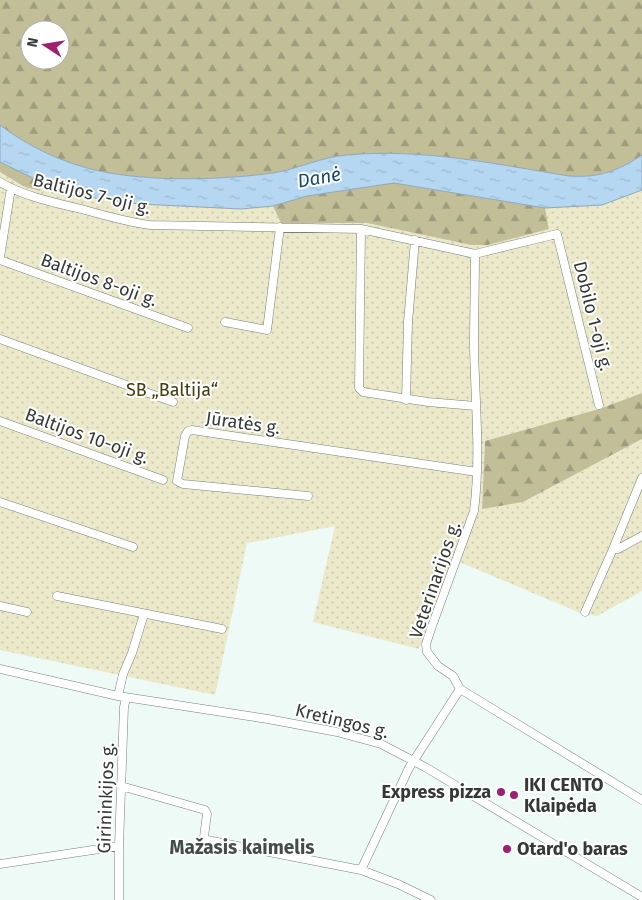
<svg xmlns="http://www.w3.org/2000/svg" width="642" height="900" font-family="'Fira Sans',sans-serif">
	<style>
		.grass { fill: url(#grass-dots) }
		.forest { fill: url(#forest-firs); fill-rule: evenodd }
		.water { fill: url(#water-ripples); stroke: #8ea8ba }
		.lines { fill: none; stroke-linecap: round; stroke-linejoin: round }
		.street-casing { stroke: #75817d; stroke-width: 9 }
		.street { stroke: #fff; stroke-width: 8 }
		.poi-dot { fill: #a01f71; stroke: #fff; stroke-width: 2 }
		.labels { text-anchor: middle; stroke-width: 4; stroke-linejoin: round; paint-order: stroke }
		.street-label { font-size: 18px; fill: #343937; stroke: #fff }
		.park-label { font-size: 18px; fill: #423e0d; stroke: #fff }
		.poi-label { font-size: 18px; font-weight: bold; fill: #343937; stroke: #fff; text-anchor: start }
		.water-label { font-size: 19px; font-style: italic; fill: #134a6e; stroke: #fff }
		.neighbourhood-label { font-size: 19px; font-weight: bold; fill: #424d49; stroke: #fff }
	</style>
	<defs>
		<pattern id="grass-dots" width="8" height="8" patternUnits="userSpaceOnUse" patternTransform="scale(1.25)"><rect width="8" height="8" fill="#ebe9c9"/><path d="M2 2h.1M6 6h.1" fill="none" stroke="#cac9ad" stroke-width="1.8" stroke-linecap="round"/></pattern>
		<pattern id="forest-firs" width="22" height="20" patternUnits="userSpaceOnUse" patternTransform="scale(1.25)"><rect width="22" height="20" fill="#c2bf98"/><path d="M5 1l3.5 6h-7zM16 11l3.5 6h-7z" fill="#9e9c7d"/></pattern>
		<pattern id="water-ripples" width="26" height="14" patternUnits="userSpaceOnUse" patternTransform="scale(1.25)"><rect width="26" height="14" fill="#b5d7f2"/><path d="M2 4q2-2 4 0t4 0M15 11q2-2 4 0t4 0" fill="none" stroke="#9cb9d0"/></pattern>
	</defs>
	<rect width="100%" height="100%" fill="#edfaf5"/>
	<path class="grass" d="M0 172 23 186 40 191 43 183 95 198 241 209 273 206 281 223H367L471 245H488L549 228 545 208 602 205 642 190V393L599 409 485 441 482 508 523 502 642 439V591L597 616 583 614 452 559 419 649 313 622 335 526 247 543 215 695 0 650Z"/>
	<path class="forest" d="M0 0H642V155C618 171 599 178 569 176 495 164 422 148 347 155 321 157 298 169 273 173 221 180 151 182 99 171 63 163 29 147 0 125ZM30 30H60V60H30Z
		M0 162 43 183 40 191 23 186 0 172Z
		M394 183 545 208 549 229 488 245H471L367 223H281L273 206 307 196Z
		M642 393V439L523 502 482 509 485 441 599 409Z"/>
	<path class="water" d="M0 125C29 147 63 163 99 171 151 182 221 180 273 173 298 169 321 157 347 155 422 148 495 164 569 176 599 178 618 171 642 155V190L602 205 545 208 394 183 307 196 273 206 241 209 139 204 95 198 43 183 0 162Z"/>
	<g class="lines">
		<defs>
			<path id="street" d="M0 182C25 197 56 203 85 210 106 216 128 222 150 225L361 229 475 254 557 234 599 405
				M361 229 359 388 363 392 428 402 476 406
				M475 254C475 284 474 315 474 346 475 401 481 456 474 511L432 626 426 644 427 652 438 666 453 676 460 689 642 800
				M0 257 11 188
				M0 260 188 328
				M225 322 267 330 280 227
				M0 339 173 402
				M406 400 408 322 415 240
				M0 421 163 480
				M308 496 183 484 177 481 185 436 188 431 192 430 477 472
				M0 502 133 547
				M613 549H618L642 536
				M57 596 222 629
				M0 606 27 612
				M585 612 613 549 642 478
				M0 669 118 696 268 719 337 732 381 744 425 767 642 897
				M118 696 123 674 132 653 144 614
				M121 786 205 810 207 814 204 837 207 840 361 870 398 884 431 900
				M0 864 119 846
				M361 870 409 768 460 689
				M119 900V846L124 707 126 698"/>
		</defs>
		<use href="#street" class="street-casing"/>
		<use href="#street" class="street"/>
	</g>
	<g class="poi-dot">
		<circle cx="501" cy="792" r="5"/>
		<circle cx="514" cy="795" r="5"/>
		<circle cx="507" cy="849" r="5"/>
	</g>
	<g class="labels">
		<g class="street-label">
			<text transform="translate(92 194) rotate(14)" y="6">Baltijos 7-oji g.</text>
			<text transform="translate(99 280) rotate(20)" y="6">Baltijos 8-oji g.</text>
			<text transform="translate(593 316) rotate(76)" y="6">Dobilo 1-oji g.</text>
			<text transform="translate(243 423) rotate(8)" y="6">Jūratės g.</text>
			<text transform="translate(87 436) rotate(20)" y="6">Baltijos 10-oji g.</text>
			<text transform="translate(435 580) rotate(-71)" y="6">Veterinarijos g.</text>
			<text transform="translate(342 721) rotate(14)" y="6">Kretingos g.</text>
			<text transform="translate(106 798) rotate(-88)" y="6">Girininkijos g.</text>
		</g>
		<g class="park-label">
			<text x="172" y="396">SB „Baltija“</text>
		</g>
		<g class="poi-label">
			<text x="524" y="791">IKI CENTO<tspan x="524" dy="21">Klaipėda</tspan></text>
			<text x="491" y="798" text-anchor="end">Express pizza</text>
			<text x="517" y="855">Otard'o baras</text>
		</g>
		<g class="water-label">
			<text transform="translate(319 177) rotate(-10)" y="7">Danė</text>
		</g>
		<g class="neighbourhood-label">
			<text x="242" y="854">Mažasis kaimelis</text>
		</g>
	</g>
	<g transform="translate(45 45) rotate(282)"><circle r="24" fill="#ffffff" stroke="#aeb0af"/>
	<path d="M0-4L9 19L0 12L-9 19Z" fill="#a01f71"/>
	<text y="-8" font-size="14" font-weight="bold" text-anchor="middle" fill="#343937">N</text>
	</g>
</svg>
